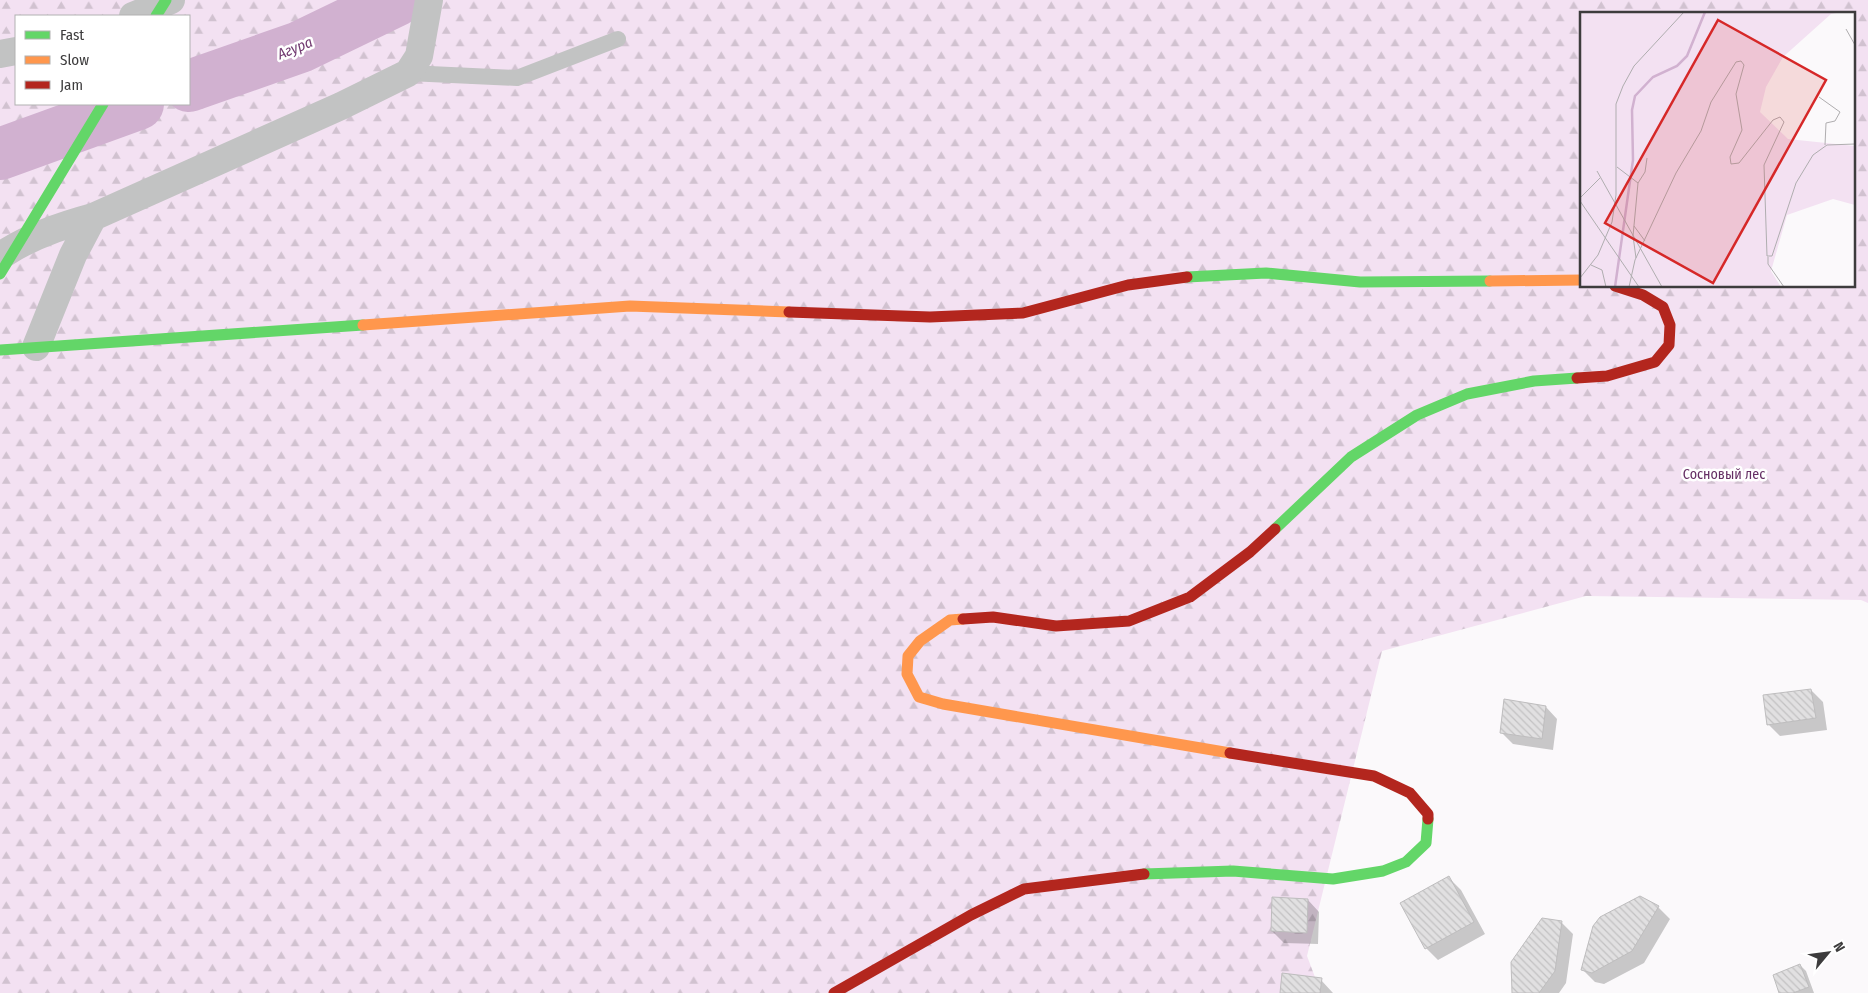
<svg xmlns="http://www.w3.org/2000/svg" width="1868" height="993" font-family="'Fira Sans Condensed',sans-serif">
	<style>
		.forest { fill: url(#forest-firs); fill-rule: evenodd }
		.shadow { fill: #0003 }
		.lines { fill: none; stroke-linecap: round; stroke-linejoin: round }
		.river { stroke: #d1b1d0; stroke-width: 52 }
		.building { fill: url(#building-back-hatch); stroke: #bebdbe }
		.lane { stroke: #c2c3c3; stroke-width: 16 }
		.street { stroke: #c2c3c3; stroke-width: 28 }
		.fast { stroke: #63d668; stroke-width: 11 }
		.slow { stroke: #ff974d; stroke-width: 11 }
		.jam { stroke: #b3261e; stroke-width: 11 }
		.fast-bridge { stroke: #63d668; stroke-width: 11 }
		.labels { text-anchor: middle; stroke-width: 5; stroke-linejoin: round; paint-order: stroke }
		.park-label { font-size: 14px; fill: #652e64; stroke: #fff }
		.water-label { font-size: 15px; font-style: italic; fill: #713970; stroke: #fff }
		.inset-river { fill: none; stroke: #d1b1d0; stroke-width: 2.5 }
		.inset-road { fill: none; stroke: #afadaf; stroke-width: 1 }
		.view { fill: #d62828; fill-opacity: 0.15; stroke: #d62828; stroke-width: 2.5 }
		.inset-edge { fill: none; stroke: #3d3c3d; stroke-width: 2.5 }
	</style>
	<defs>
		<pattern id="forest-firs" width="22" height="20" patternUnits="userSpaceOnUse" patternTransform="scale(1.25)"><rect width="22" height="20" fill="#f3e1f2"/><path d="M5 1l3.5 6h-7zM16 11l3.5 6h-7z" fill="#d1c2d0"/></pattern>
		<pattern id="building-back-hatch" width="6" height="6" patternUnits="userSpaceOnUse" patternTransform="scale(1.25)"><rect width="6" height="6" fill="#e1e0e1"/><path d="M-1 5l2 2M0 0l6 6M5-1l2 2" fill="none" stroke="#c2c1c2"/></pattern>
	</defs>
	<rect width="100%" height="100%" fill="#fbf9fb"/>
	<path class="forest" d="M0 0H1868V603L1861 600 1586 596 1382 651 1307 956 1321 993H0ZM1582 14H1854V286H1582ZM16 16H189V104H16Z"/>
	<path class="shadow" d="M1811 690 1823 702 1827 730 1780 736 1768 724Z
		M1546 707 1557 719 1553 750 1513 744 1501 732Z
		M1449 878 1461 890 1485 934 1438 960 1426 948Z
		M1308 900 1319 912 1318 944 1284 943 1272 931Z
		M1658 907 1670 919 1644 963 1604 984 1595 982 1583 970Z
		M1561 922 1573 934 1566 983 1559 993H1513Z
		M1800 965 1806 971 1814 993H1781Z
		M1321 980 1333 993H1281Z"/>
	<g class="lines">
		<path class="river" d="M189 86 300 47 397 0
			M0 154 138 104"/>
	</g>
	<path class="building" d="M1811 689 1816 718 1767 725 1763 695Z
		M1504 699 1546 706 1542 739 1500 733Z
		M1449 876 1474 922 1425 949 1400 903Z
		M1640 896 1659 906 1632 951 1592 973 1581 970 1593 926 1600 917Z
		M1272 897 1308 899 1307 933 1271 931Z
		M1542 918 1562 921 1555 971 1539 993H1512L1511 962Z
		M1800 964 1809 987 1793 993H1779L1773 975Z
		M1282 973 1322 978 1320 993H1280Z"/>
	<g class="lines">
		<path class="lane" d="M408 73 517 78 618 39"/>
		<path class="street" d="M133 16 171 0
			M0 54 16 51
			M5 253C31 236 63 225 93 217L341 106 408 73 419 56 429 0
			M36 347 73 255 93 217"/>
		<path class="fast" d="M1187 277 1266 273 1360 282 1490 281
			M0 350 363 325
			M1275 529 1351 457 1417 415 1467 394 1534 381 1577 378
			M1144 874 1233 871 1333 879 1383 871 1406 862 1426 843 1428 819"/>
		<path class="slow" d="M1490 281 1582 280
			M363 325 630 306 789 312
			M963 619 950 620 920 641 908 656 907 674 919 697 943 704 1230 753"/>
		<path class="jam" d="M789 312 930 317 1023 313 1128 285 1187 277
			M1577 378 1607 376 1655 362 1669 345 1670 325 1663 307 1643 295 1615 286
			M963 619 993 617 1056 626 1129 621 1190 597 1250 552 1275 529
			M1230 753 1374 776 1410 793 1428 814V819
			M834 993 971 915 1024 889 1144 874"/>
		<path class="fast-bridge" d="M156 16 166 0
			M0 274 103 104"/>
	</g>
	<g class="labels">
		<g class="park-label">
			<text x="1724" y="479">Сосновый лес</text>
		</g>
		<g class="water-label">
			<text transform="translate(295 48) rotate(-22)" y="5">Агура</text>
		</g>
	</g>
	<g transform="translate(1580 12)">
		<rect width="275" height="275" fill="#fbf9fb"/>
		<path d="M0 0H261L251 2 203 45 186 75 180 100 208 127 275 134V193L253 187 207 203 191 259 201 275H0Z" fill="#f3e1f2"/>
		<path class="inset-river" d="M35 275 53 148 52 98 55 84 73 65 97 54 107 44 125 0"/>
		<path class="inset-road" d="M266 17 275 33M239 85 260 100 255 109 246 111 245 133M37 155 58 171 53 224 56 246M17 159 82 275M58 171 65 160 67 146M0 186 20 166M0 189 59 275M54 214 65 229M188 245V252L204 275M11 253 22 258 26 275M0 266 18 243 32 210 36 183V92L43 74 54 54 104 0M49 275 55 248 96 161 121 119 131 90 156 50 161 49 164 53 156 82 162 118 150 145 151 152 159 151 193 108 200 105 204 110 184 153 187 244H192L216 171 233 143 247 133 275 132"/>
		<path class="view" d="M138 8 246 68 133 271 25 211Z"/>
		<rect width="275" height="275" class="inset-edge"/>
	</g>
	<rect x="15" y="15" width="175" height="90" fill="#ffffff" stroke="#b1b1b1"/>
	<rect x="25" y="31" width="25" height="8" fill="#63d668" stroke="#b1b1b1"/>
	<text x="60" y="40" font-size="15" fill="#3d3c3d">Fast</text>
	<rect x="25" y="56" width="25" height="8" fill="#ff974d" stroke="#b1b1b1"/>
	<text x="60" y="65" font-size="15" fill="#3d3c3d">Slow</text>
	<rect x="25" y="81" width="25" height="8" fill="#b3261e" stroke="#b1b1b1"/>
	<text x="60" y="90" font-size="15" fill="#3d3c3d">Jam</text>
	<g transform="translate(1828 953) rotate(61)" stroke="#ffffff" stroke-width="4" paint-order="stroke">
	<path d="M0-4L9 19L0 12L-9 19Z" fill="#3d3c3d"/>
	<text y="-8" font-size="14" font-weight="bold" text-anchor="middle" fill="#3d3c3d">N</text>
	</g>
</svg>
